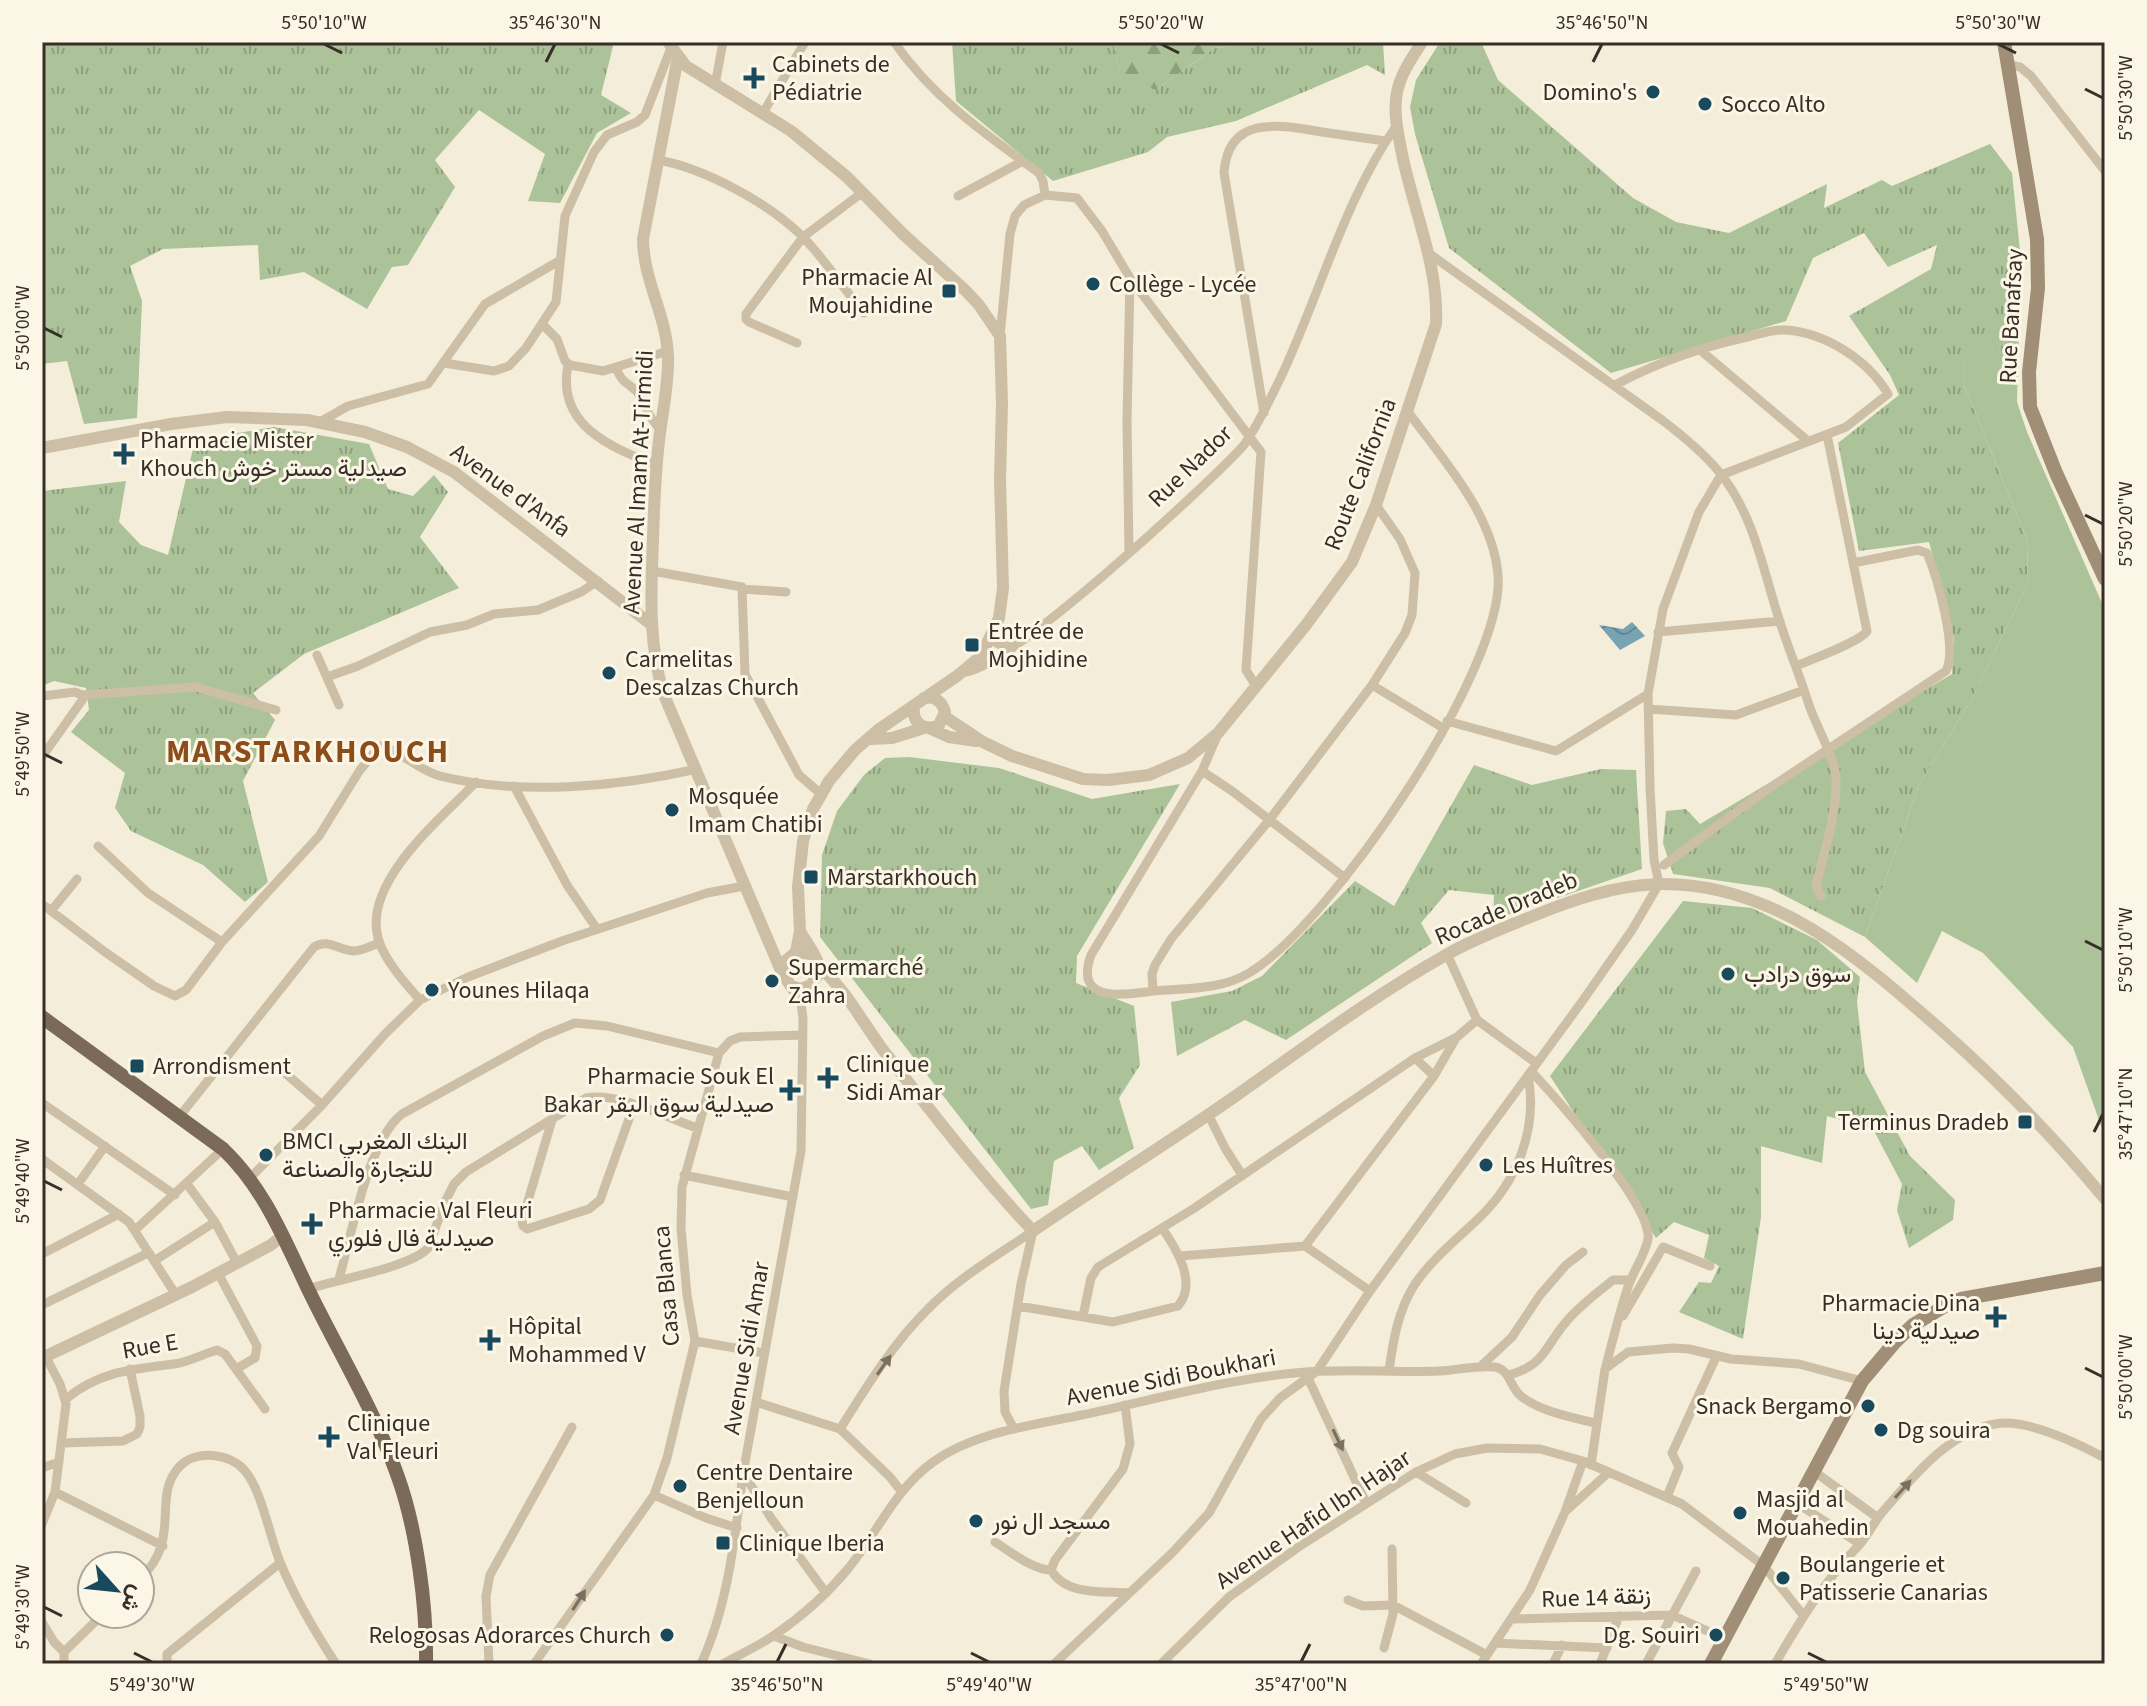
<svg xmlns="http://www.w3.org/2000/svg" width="2147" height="1706" font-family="'Source Sans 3',Vazirmatn,sans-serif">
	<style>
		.grass { fill: url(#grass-tufts) }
		.forest { fill: url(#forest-firs) }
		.park { fill: #acc399 }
		.water { fill: url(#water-waves) }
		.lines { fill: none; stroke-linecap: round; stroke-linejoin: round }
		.minor { stroke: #ccbfa5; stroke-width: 9 }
		.tertiary { stroke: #ccbfa5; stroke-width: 12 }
		.secondary { stroke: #a08e76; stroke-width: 14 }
		.primary { stroke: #7a6a57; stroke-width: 14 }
		.oneway { fill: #7a7060 }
		.ticks { fill: none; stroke: #372f27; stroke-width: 3 }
		.poi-dot { fill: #19495c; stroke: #fbf6e6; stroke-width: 3 }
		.labels { text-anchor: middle; stroke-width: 6; stroke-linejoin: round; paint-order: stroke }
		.poi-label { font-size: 24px; fill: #372f27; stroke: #fbf6e6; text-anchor: start }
		.street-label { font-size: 24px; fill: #372f27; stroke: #fbf6e6 }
		.district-label { font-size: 32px; font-weight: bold; letter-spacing: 2px; fill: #8c4d1a; stroke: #fbf6e6 }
		.neatline { fill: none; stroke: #372f27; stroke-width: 3 }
		.ticks-label { font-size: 20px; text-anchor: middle; fill: #372f27 }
	</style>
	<defs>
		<pattern id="grass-tufts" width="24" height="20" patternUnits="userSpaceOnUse" patternTransform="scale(2)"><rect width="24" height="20" fill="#acc399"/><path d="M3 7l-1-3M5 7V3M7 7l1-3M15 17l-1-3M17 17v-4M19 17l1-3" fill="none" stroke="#8d9f7d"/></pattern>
		<pattern id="forest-firs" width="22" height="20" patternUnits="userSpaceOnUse" patternTransform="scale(2)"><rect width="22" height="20" fill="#acc399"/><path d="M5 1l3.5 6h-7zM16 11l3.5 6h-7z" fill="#8d9f7d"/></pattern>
		<pattern id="water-waves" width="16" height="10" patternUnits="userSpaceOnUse" patternTransform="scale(2)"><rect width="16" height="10" fill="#77a3b2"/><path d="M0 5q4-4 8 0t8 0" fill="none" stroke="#628591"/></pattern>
	</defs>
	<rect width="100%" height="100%" fill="#f3edda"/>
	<path class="grass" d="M42 42H614L601 95 631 113 597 133 560 203 528 201 545 154 479 110 435 160 455 187 408 265 392 267 367 309 304 272 260 280 258 245 163 249 130 266 142 301 137 418 84 424 67 361 42 364Z
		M952 42H1113L1121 78 1156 90 1214 48 1270 42H1383L1385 75 1367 65 1236 121 1167 137 1148 152 1053 181 956 101Z
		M1440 42H1481L1498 80 1633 198 1676 222 1729 233 1827 184 1824 208 1882 180 1892 186 1990 144 2012 173 2022 270 2018 359 1965 334 1963 382 2028 542 2027 585 1972 699 1919 785 1865 937 1770 888 1673 874 1663 843 1666 811 1686 809 1700 824 1952 674 1954 639 1929 542 1859 551 1838 443 1899 395 1890 375 1849 316 1931 269 1937 245 1888 267 1864 233 1813 258 1786 321 1611 373 1449 248 1415 134 1410 107 1416 80Z
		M274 427 369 444 388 489 413 496 434 475 448 492 420 537 459 588 304 654 253 693 275 720 243 781 268 882 245 902 203 865 131 831 115 808 125 773 71 732 89 710 86 688 54 681 42 686V491L126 481 119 522 141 545 168 555 195 440Z
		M909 757 999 768 1092 799 1180 784 1077 956 1076 983 1134 1006 1140 1065 1119 1098 1134 1148 1099 1170 1082 1146 1054 1161 1048 1205 1031 1209 820 937 822 855 837 811 864 775 885 758Z
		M1474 765 1532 785 1601 769 1636 770 1642 869 1493 920 1494 895 1449 890 1421 923 1432 943 1286 1040 1245 1020 1177 1056 1171 1002 1232 991 1262 976 1355 881 1394 906Z
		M1683 901 1752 908 1817 940 1860 977 1857 1002 1865 1072 1910 1156 1955 1200 1953 1220 1909 1248 1897 1210 1902 1184 1873 1129 1827 1116 1822 1163 1761 1146V1217L1743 1339 1679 1312 1699 1282 1711 1283 1719 1266 1704 1258 1709 1235 1674 1222 1656 1238 1550 1076Z"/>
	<path class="forest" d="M1113 42H1270V43L1214 48 1156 90 1121 79Z"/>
	<path class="park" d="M1964 333 2018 359 2017 402 2027 432 2105 610V1137L2073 1047 1983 953 1942 931 1917 983 1865 937 1919 785 1972 699 2027 585 2028 542 1963 382Z"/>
	<path class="water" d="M1632 622 1645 636 1620 650 1599 625 1623 629Z"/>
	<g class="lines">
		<path class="minor" d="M894 42C933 98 985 134 1039 173L1043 181 1045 195
			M2009 65 2020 67 2031 76 2105 171
			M715 85 723 42
			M763 113 805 42
			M659 160C705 169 767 202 801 235 824 258 843 288 864 313
			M958 196 1021 162
			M1427 252 1662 420C1683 436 1704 453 1720 473 1754 515 1763 570 1779 619 1788 648 1800 676 1809 705 1816 726 1836 760 1836 779 1837 814 1824 852 1816 886L1821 896
			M543 325 557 339 565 361 570 365 603 371 668 351
			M1000 336 1010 234 1015 216 1024 205 1045 195 1077 198 1102 231 1130 278 1261 452 1246 670 1256 686
			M797 343 749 322 746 319V314L803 237 863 192
			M1699 349 1808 441
			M444 363 494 371 509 366 526 348 556 302 565 216 594 152 607 135 637 122 645 115 671 48
			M568 365C556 425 610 447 656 465
			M616 367C622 386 632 383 640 396 647 409 649 418 660 429
			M1264 413 1224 173C1228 114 1280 125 1322 132 1343 135 1364 138 1385 141
			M320 422 348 406 428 384 485 304 559 261
			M1129 552 1127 421 1130 278
			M652 571 742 587 745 674 799 775 821 794
			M742 589 786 592
			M1658 632 1780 621
			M317 655 339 705
			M1796 666C1812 659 1860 642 1867 631L1827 435
			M962 672C998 679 1212 481 1244 445 1258 425 1268 403 1279 381 1319 298 1344 199 1397 125
			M327 677 358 666 430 632 467 625 494 614 538 610 581 592 598 581
			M1372 685 1443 728
			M82 695 196 687 276 710
			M42 696 75 692 82 695 83 699 42 757
			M1648 709 1736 715 1804 690
			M1447 721 1556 751 1648 694
			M1218 734 1202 771 1091 955C1073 1005 1126 994 1154 991 1186 988 1221 990 1249 973 1329 926 1506 668 1498 575 1493 514 1443 460 1409 413
			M1202 771 1232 791 1345 878
			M514 786 567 885 597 929
			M98 846 148 893 222 942
			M1664 865 1762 793 1946 671C1958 648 1937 577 1927 553L1918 550 1853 563
			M42 904 105 952 154 986 175 996 186 990 222 942 319 836 360 770 380 746C402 751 417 770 440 776 520 796 617 787 697 769
			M51 911 77 879
			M1447 954 1477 1020 1536 1063
			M1153 991 1152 974 1155 965 1171 939 1270 819 1372 685 1405 633 1412 615 1415 573 1400 539 1376 505
			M420 1000C405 983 384 960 378 938 363 881 441 819 476 782
			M1415 1058 1434 1076
			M277 1066 322 1105
			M1531 1071C1556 1098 1652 1205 1648 1239 1645 1255 1635 1268 1629 1284 1620 1310 1613 1339 1606 1366
			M42 1103 175 1195
			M1208 1114 1225 1148 1242 1175
			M179 1117 314 947C328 938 338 950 353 951 362 951 371 946 379 943
			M552 1120 522 1221 523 1226 527 1229 589 1209 600 1200 634 1105
			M42 1159 129 1222 176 1295
			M684 1175 793 1197
			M249 1179 322 1105 385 1034 420 1000 468 977 562 941 707 893 744 886
			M78 1184 105 1146
			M187 1184 215 1222 237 1263
			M135 1230 223 1149
			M1305 1246 1434 1076 1456 1038
			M42 1254 119 1214
			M1180 1256 1305 1246 1370 1291
			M154 1261 215 1222
			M218 1273 257 1346 255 1358 236 1369
			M339 1279C351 1237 368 1140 402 1114L543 1036 575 1023 607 1026 719 1053
			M308 1289C335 1280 412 1267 428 1248L445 1202 454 1184 466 1172 586 1098C617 1091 667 1118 697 1128
			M42 1305 148 1253
			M1018 1306 1113 1322 1178 1306C1198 1283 1176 1248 1162 1228
			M1083 1316 1091 1278 1098 1267 1193 1209 1415 1058 1457 1037 1477 1020
			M1623 1316 1663 1247 1710 1266
			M695 1341 764 1353
			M1480 1367 1512 1337 1540 1295 1566 1265 1583 1252
			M1389 1371C1393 1341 1398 1310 1415 1284 1432 1259 1457 1239 1479 1218 1518 1181 1538 1128 1528 1075
			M1508 1375C1545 1366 1545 1346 1566 1322 1579 1306 1597 1293 1613 1280H1630
			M1308 1378 1366 1503
			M66 1399C99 1371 134 1369 174 1364 189 1362 203 1354 217 1350L225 1354 265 1409
			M756 1402 840 1429 890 1477 901 1491
			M1125 1405 1130 1444 1123 1469 1055 1560 1051 1570C1066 1596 1103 1591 1129 1593
			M840 1429C865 1389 894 1342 928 1309 958 1278 998 1255 1033 1231
			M1014 1429 1005 1412 1004 1391 1021 1284 1033 1231
			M62 1443 123 1441 137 1434 140 1427V1416L130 1369
			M1591 1465 1605 1369 1628 1352 1673 1348 1689 1349 1731 1359 1799 1364 1862 1381
			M42 1468 59 1462
			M1416 1472 1466 1503
			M1815 1472 1878 1518
			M744 1474 771 1518 826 1593
			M55 1492 163 1546
			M654 1495 706 1518 737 1528
			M1667 1497 1679 1467 1672 1453 1716 1357
			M1798 1504 1860 1544
			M1567 1510 1608 1473
			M42 1524 55 1492 66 1404 60 1384 46 1357
			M995 1542C1011 1552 1033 1570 1051 1570
			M140 1579C183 1538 151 1498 179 1467 195 1449 231 1453 245 1471 261 1489 270 1537 280 1562 295 1598 315 1632 336 1664
			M1348 1600 1363 1606 1393 1605 1487 1655
			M1511 1619 1672 1615 1725 1639
			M42 1622 54 1642 64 1652V1664
			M774 1636 803 1647 870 1664
			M1495 1643 1607 1648
			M1384 1648 1393 1614 1392 1549
			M64 1652 103 1614
			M167 1664V1654L280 1563
			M489 1664 486 1596 490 1575 572 1427
			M534 1664 654 1495 667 1458 695 1341 687 1295 681 1228 682 1187 719 1053 730 1041 740 1037 802 1035
			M701 1664C728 1606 735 1537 743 1474L801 1151 803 1019 801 1003 789 986
			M723 1664C740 1654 759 1646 776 1634 802 1616 827 1594 847 1570 877 1534 894 1490 933 1462 975 1432 1033 1425 1082 1415 1153 1400 1223 1380 1295 1373 1343 1368 1392 1373 1440 1371 1458 1370 1477 1365 1495 1367 1511 1370 1510 1389 1522 1397 1542 1412 1571 1417 1595 1423
			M1054 1664 1172 1553 1209 1513 1261 1419 1280 1398 1317 1371 1370 1291 1581 1003 1632 930 1659 884 1654 860 1650 788 1648 694 1663 609 1699 512 1721 475 1846 427 1888 394C1868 360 1826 333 1786 330 1772 329 1757 335 1743 338 1698 348 1656 363 1615 385
			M1161 1664 1229 1597 1297 1548 1416 1472 1455 1454 1487 1448 1540 1449 1583 1461 1682 1504 1764 1566 1803 1615
			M1481 1664 1530 1590 1565 1512 1583 1461
			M1553 1664 1562 1645
			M1600 1664 1619 1616
			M1646 1664 1696 1571
			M1775 1664C1799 1622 1826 1579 1860 1544 1869 1534 1875 1520 1885 1509 1914 1476 1949 1432 1995 1424 2027 1418 2077 1443 2105 1458"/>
		<path class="tertiary" d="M668 42 686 66 791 131 847 177 903 234 966 291 979 305 1000 336 1002 404 1000 479 1003 588 999 618 981 656 957 676 878 730 855 750 829 781 813 809 803 841 798 887 800 931 796 952
			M678 57 643 239C643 280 667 316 668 357 669 385 662 413 659 441 655 474 654 506 653 539 651 591 648 645 664 695L782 973
			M42 448 171 424 227 417 307 420 365 432 407 447 454 472 652 625
			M991 638 1010 649
			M914 707C912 723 924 732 939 725L945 712C942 701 935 696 924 698
			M944 716 983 742 1012 756 1083 779 1108 780 1149 775 1188 758 1218 733 1306 625 1352 562 1376 505 1436 324C1439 266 1413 209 1402 154 1398 133 1393 113 1397 92 1401 73 1412 58 1422 42
			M929 728 949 737 976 741
			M870 739 892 738 924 728
			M800 931C807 944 819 958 820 972L811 985 801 989 791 986 782 973 784 962 796 952 811 954
			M820 967C847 992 861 1020 883 1050 931 1111 979 1174 1033 1231 1100 1185 1170 1142 1237 1095 1305 1047 1373 996 1446 955 1472 940 1501 929 1528 918 1569 901 1615 885 1659 884 1773 882 1859 958 1939 1028 1999 1081 2054 1137 2105 1199
			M42 1358 192 1287 271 1245 283 1235"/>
		<path class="secondary" d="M2004 42 2037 239 2038 288 2029 372 2030 407 2056 473 2105 579
			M1711 1664 1862 1381 1895 1342 1913 1325 1950 1303 1961 1299 2105 1273"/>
		<path class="primary" d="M42 1017 223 1149C264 1188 284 1239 308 1289 338 1351 375 1411 398 1477 417 1530 427 1608 426 1664"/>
	</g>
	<defs><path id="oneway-solid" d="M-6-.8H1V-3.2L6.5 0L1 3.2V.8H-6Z" transform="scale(2)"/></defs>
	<g class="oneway">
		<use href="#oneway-solid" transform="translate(884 1365) rotate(-55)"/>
		<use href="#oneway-solid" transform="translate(1338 1440) rotate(65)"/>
		<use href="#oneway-solid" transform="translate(1903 1489) rotate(-48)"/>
		<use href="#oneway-solid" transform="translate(579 1600) rotate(-58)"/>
	</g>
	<path class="ticks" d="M324 44 342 53M1161 44 1179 53M1998 44 2016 53M546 62 555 44M1593 62 1602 44M2085 89 2103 98M44 328 62 337M2085 515 2103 524M44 754 62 763M2085 941 2103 950M2094 1132 2103 1114M44 1181 62 1190M2085 1368 2103 1377M44 1607 62 1616M134 1653 152 1662M971 1653 989 1662M1808 1653 1826 1662M777 1662 786 1644M1301 1662 1310 1644"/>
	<g class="poi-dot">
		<path d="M750 66h8v8h8v8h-8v8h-8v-8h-8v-8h8z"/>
		<circle cx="1653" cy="92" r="8"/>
		<circle cx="1705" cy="104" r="8"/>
		<circle cx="1093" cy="284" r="8"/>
		<rect x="941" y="283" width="16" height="16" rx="4"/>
		<path d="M120 442h8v8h8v8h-8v8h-8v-8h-8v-8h8z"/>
		<rect x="964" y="637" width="16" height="16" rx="4"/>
		<circle cx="609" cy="673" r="8"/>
		<circle cx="672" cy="810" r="8"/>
		<rect x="803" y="869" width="16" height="16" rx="4"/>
		<circle cx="1728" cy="974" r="8"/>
		<circle cx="772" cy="981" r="8"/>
		<circle cx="432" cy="990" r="8"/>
		<rect x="129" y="1058" width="16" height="16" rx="4"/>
		<path d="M824 1066h8v8h8v8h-8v8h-8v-8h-8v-8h8z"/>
		<path d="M786 1078h8v8h8v8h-8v8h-8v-8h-8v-8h8z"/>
		<rect x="2017" y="1114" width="16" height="16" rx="4"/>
		<circle cx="266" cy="1155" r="8"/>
		<circle cx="1486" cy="1165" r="8"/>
		<path d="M308 1212h8v8h8v8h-8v8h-8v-8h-8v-8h8z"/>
		<path d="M1992 1305h8v8h8v8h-8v8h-8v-8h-8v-8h8z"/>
		<path d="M486 1328h8v8h8v8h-8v8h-8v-8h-8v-8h8z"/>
		<circle cx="1868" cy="1406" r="8"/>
		<circle cx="1881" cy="1430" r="8"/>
		<path d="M325 1425h8v8h8v8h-8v8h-8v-8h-8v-8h8z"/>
		<circle cx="680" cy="1486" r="8"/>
		<circle cx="1740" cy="1513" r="8"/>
		<circle cx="976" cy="1521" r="8"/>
		<rect x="715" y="1535" width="16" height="16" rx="4"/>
		<circle cx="1783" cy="1578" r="8"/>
		<circle cx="667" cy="1635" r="8"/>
		<circle cx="1716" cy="1635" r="8"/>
	</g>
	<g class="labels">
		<g class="poi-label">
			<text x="772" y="72">Cabinets de<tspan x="772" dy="28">Pédiatrie</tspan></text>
			<text x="1637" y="100" text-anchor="end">Domino's</text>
			<text x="1721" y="112">Socco Alto</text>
			<text x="933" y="285" text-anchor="end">Pharmacie Al<tspan x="933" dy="28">Moujahidine</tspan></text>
			<text x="1109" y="292">Collège - Lycée</text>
			<text x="140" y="448">Pharmacie Mister<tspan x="140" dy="28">Khouch صيدلية مستر خوش</tspan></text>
			<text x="988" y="639">Entrée de<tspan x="988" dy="28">Mojhidine</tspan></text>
			<text x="625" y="667">Carmelitas<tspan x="625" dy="28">Descalzas Church</tspan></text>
			<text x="688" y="804">Mosquée<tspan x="688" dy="28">Imam Chatibi</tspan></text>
			<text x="827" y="885">Marstarkhouch</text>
			<text x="788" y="975">Supermarché<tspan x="788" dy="28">Zahra</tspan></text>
			<text x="1744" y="982">سوق درادب</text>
			<text x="448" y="998">Younes Hilaqa</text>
			<text x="846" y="1072">Clinique<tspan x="846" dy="28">Sidi Amar</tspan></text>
			<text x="153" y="1074">Arrondisment</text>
			<text x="774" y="1084" text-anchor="end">Pharmacie Souk El<tspan x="774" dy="28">Bakar صيدلية سوق البقر</tspan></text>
			<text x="2009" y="1130" text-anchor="end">Terminus Dradeb</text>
			<text x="282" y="1149">BMCI البنك المغربي<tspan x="282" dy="28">للتجارة والصناعة</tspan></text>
			<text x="1502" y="1173">Les Huîtres</text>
			<text x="328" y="1218">Pharmacie Val Fleuri<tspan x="328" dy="28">صيدلية فال فلوري</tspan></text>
			<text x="1980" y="1311" text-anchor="end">Pharmacie Dina<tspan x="1980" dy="28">صيدلية دينا</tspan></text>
			<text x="508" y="1334">Hôpital<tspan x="508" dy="28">Mohammed V</tspan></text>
			<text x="1852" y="1414" text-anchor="end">Snack Bergamo</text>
			<text x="347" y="1431">Clinique<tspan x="347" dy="28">Val Fleuri</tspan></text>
			<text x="1897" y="1438">Dg souira</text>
			<text x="696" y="1480">Centre Dentaire<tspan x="696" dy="28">Benjelloun</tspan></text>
			<text x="1756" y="1507">Masjid al<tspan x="1756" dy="28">Mouahedin</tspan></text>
			<text x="992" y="1529">مسجد ال نور</text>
			<text x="739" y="1551">Clinique Iberia</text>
			<text x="1799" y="1572">Boulangerie et<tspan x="1799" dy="28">Patisserie Canarias</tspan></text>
			<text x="651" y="1643" text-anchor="end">Relogosas Adorarces Church</text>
			<text x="1700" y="1643" text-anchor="end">Dg. Souiri</text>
		</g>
		<g class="street-label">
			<text transform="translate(2011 316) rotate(-87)" y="8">Rue Banafsay</text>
			<text transform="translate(1190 466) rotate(-44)" y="8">Rue Nador</text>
			<text transform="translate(1360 474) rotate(-69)" y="8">Route California</text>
			<text transform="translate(638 482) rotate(-87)" y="8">Avenue Al Imam At-Tirmidi</text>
			<text transform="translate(511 490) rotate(36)" y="8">Avenue d'Anfa</text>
			<text transform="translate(1506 908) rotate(-23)" y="8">Rocade Dradeb</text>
			<text transform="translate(666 1286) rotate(-95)" y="8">Casa Blanca</text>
			<text transform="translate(150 1346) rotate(-10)" y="8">Rue E</text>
			<text transform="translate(746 1348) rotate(-80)" y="8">Avenue Sidi Amar</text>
			<text transform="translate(1171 1377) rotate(-11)" y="8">Avenue Sidi Boukhari</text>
			<text transform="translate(1313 1519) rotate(-34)" y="8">Avenue Hafid Ibn Hajar</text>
			<text transform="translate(1596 1597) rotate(-2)" y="8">Rue 14 زنقة</text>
		</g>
		<g class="district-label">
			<text x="308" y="762">MARSTARKHOUCH</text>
		</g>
	</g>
	<rect width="2147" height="1706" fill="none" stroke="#fbf6e6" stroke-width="88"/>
	<g transform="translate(116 1590) rotate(117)"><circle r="38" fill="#fbf6e6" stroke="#ada69a" stroke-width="2"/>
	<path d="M0-6L14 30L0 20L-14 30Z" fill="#19495c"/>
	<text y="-12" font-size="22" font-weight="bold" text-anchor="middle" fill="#372f27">ش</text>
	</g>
	<rect x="44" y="44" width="2059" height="1618" class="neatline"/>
	<g class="ticks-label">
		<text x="324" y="29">5°50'10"W</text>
		<text x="555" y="29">35°46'30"N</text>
		<text x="1161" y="29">5°50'20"W</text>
		<text x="1602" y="29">35°46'50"N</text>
		<text x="1998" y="29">5°50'30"W</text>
		<text transform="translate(2125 98) rotate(-90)" y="7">5°50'30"W</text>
		<text transform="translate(22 328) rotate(-90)" y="7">5°50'00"W</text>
		<text transform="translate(2125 524) rotate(-90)" y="7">5°50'20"W</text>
		<text transform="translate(22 754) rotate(-90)" y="7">5°49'50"W</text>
		<text transform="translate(2125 950) rotate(-90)" y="7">5°50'10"W</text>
		<text transform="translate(2125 1114) rotate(-90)" y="7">35°47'10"N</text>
		<text transform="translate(22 1181) rotate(-90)" y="7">5°49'40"W</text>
		<text transform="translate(2125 1377) rotate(-90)" y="7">5°50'00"W</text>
		<text transform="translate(22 1607) rotate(-90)" y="7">5°49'30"W</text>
		<text x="152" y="1691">5°49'30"W</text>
		<text x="777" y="1691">35°46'50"N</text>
		<text x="989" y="1691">5°49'40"W</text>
		<text x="1301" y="1691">35°47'00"N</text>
		<text x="1826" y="1691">5°49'50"W</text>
	</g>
</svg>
